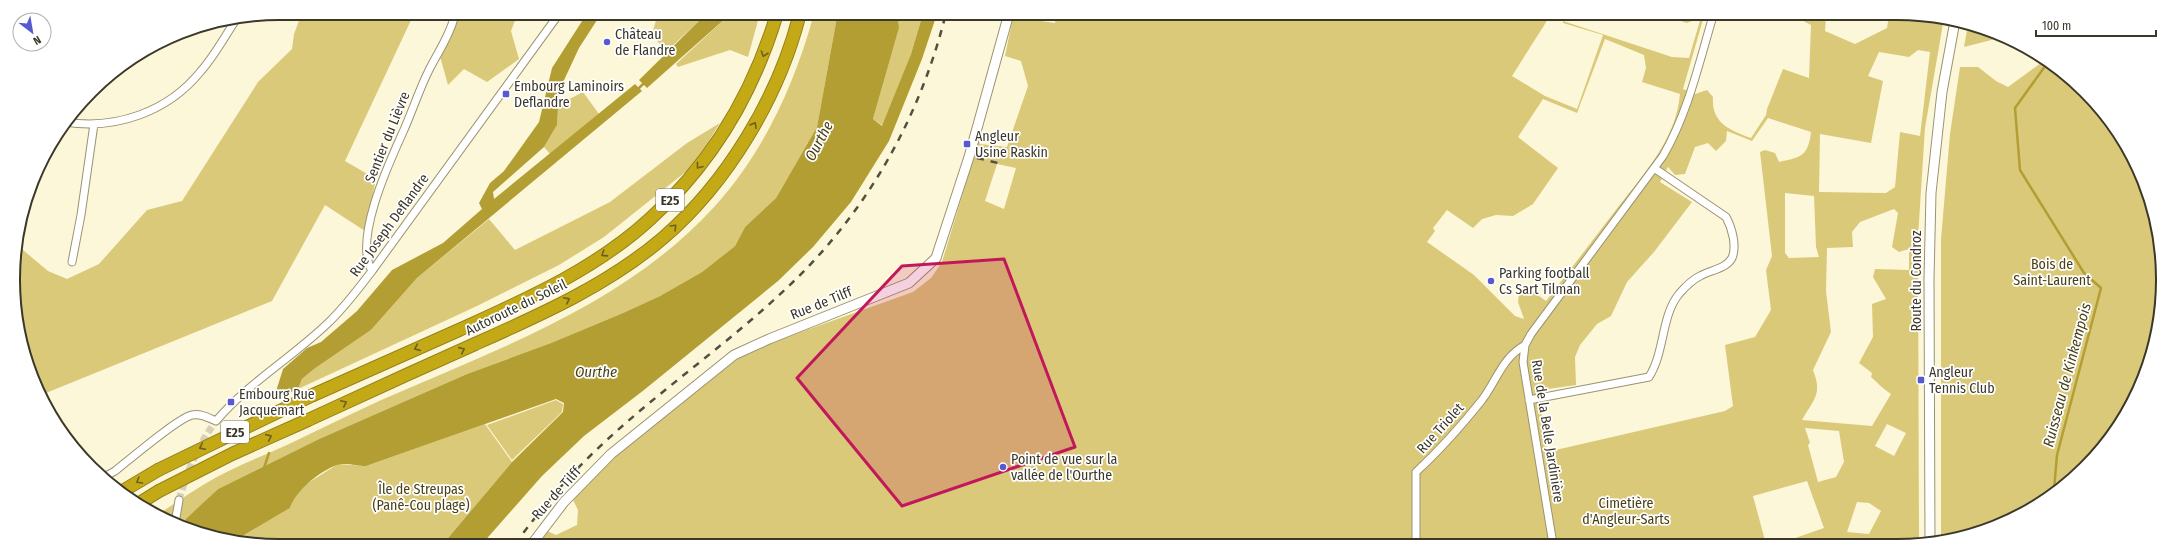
<svg xmlns="http://www.w3.org/2000/svg" width="2176" height="559" font-family="'Fira Sans Condensed',sans-serif">
	<style>
		.green { fill: #dac979; fill-rule: evenodd }
		.water { fill: #b39e34 }
		.pier { fill: #fdf7da }
		.lines { fill: none; stroke-linecap: round; stroke-linejoin: round }
		.stream { stroke: #b39e34; stroke-width: 2.5 }
		.minor-tunnel { stroke: #d6d1b7; stroke-width: 7; stroke-dasharray: 7 3.5; stroke-linecap: butt }
		.minor-casing { stroke: #9a9371; stroke-width: 9 }
		.secondary-casing { stroke: #9a9371; stroke-width: 11 }
		.motorway-casing { stroke: #94811d; stroke-width: 14 }
		.minor { stroke: #fff; stroke-width: 7 }
		.secondary { stroke: #fff; stroke-width: 9 }
		.motorway { stroke: #c4a916; stroke-width: 12 }
		.rail { stroke: #524f3e; stroke-width: 2.5; stroke-dasharray: 7 7; stroke-linecap: butt }
		.motorway-bridge-casing { stroke: #94811d; stroke-width: 14; stroke-linecap: butt }
		.motorway-bridge { stroke: #c4a916; stroke-width: 12 }
		.oneway { stroke: #6b6022 }
		.marked { fill: #c2185b; fill-opacity: 0.2; stroke: #c2185b; stroke-width: 3; stroke-linejoin: round }
		.poi-dot { fill: #5659d0; stroke: #fff; stroke-width: 1.5 }
		.labels { text-anchor: middle; stroke-width: 3.5; stroke-linejoin: round; paint-order: stroke }
		.shield { fill: #fff; stroke: #767469; stroke-width: 1 }
		.shield-label { font-size: 13px; font-weight: bold; fill: #3b3829 }
		.poi-label { font-size: 14px; fill: #3b3829; stroke: #fff; text-anchor: start }
		.street-label { font-size: 14px; fill: #3b3829; stroke: #fff }
		.park-label { font-size: 14px; fill: #494015; stroke: #fff }
		.water-label { font-size: 15px; font-style: italic; fill: #483f14; stroke: #fff }
		.rim { fill: none; stroke: #3b3829; stroke-width: 2 }
	</style>
	<rect width="100%" height="100%" fill="#fdf7da"/>
	<path class="green" d="M1826 15 1825 31 1855 44 1887 28 1889 15H1932L1944 18 1925 128 1918 237 1919 544H1778L1824 528 1807 481 1753 496 1766 544H537L547 531 556 535 577 525 578 510 573 500 621 448 736 360 770 343 913 292 931 278 942 262 979 140 980 144 1007 147 1028 86 1021 61 1005 56 1013 17 1055 23 1056 17 1550 16 1512 76 1545 96 1577 109 1603 35 1563 23V21L1672 57 1689 58 1701 17 1687 23 1665 16H1704L1683 89 1695 94 1707 90 1713 97C1711 123 1730 130 1751 138L1766 115 1767 109 1783 69 1809 78 1811 25 1794 16ZM1605 39 1644 55 1646 68 1642 82 1680 94C1676 142 1639 179 1612 215 1590 244 1568 272 1546 301L1531 290 1519 294 1518 302 1524 319 1515 316 1474 275 1427 242 1435 231 1433 228 1447 210 1473 228 1482 219 1496 215 1513 216 1533 204 1558 168 1518 137 1543 99 1577 113ZM1918 50 1930 52 1920 136 1900 132 1895 187 1886 193 1819 192 1820 134 1871 143 1883 81 1868 76 1879 52 1909 57ZM1768 118 1811 132C1808 156 1802 157 1779 162L1775 153 1765 150 1760 152 1772 256 1766 270 1771 310 1755 337 1725 345 1733 406 1725 411 1547 452 1538 388 1548 389 1576 385 1575 357 1580 345 1597 324 1611 316 1627 282 1654 252 1692 202 1660 182 1668 167 1675 175 1685 174 1695 147 1708 143 1716 151 1726 141 1727 131 1752 141ZM997 164 1016 168 1004 209 985 201ZM1785 193 1814 196 1816 247 1819 257 1789 258 1785 253ZM1894 209 1898 213 1892 247 1899 252 1909 249V270L1875 269 1873 277 1886 299 1872 304 1873 337 1859 363 1872 373 1871 377C1878 383 1883 389 1891 394L1872 426 1802 420C1813 400 1823 395 1813 370L1831 332 1826 291 1827 248 1853 247 1852 232 1860 222ZM1887 424 1906 433 1894 456 1875 446ZM1805 428 1839 431 1844 462 1836 477 1818 482 1808 445 1810 443ZM1857 502 1869 503 1881 511 1869 534 1847 532Z
		M657 17H703L666 52 652 34Z
		M727 17H759L748 57 730 50 678 67 676 64Z
		M813 17H837L817 127 776 198 745 227 735 246 702 272 660 296 623 313 551 343 467 374 319 439 218 489 181 526 157 515C176 503 195 489 215 478 239 465 265 455 289 444 319 430 348 415 379 401 497 349 625 305 715 206 763 153 794 86 813 17Z
		M898 17H922L911 54 883 126 873 119 899 28Z
		M300 18H412L345 161 376 179 365 231 325 205 272 301 46 393 35 383 22 349 14 262 22 213 26 217 17 245 48 271 67 279 99 264 147 210 182 201 258 82 292 49 294 34Z
		M454 18H516L511 31 519 59 487 82 464 69 448 85 439 53Z
		M1968 24 1982 27 2003 37 1964 47Z
		M2045 60 2072 79 2108 117 2136 162 2154 211 2162 262 2161 315 2135 398 2085 468 2014 519 1941 541V239L1950 134 1960 67H1978L1996 81 2008 87Z
		M583 92 599 114 550 154 544 147 557 125 558 105Z
		M720 123 693 166 604 237 559 265 477 306 298 389 302 379 314 369 371 330 417 278 489 219 515 250 610 202 687 143Z
		M556 400 563 404 562 412 512 460 487 425Z
		M485 424 512 462 443 544H244L234 541 290 508 293 498 305 485 338 464 366 466Z"/>
	<path class="water" d="M599 17 579 48 559 91 557 125 544 147 493 192 494 199 635 84 642 91 417 278 371 330 314 369 302 379 298 389 273 401 283 369 307 348 321 342 357 311 392 270 443 243 482 209 479 203 490 183 504 171 539 122 552 68 584 18Z
		M703 17H727L647 88 639 80Z
		M837 17H898L899 28 873 119 882 126 911 54 922 17H936L922 59 889 141 851 202 813 247 778 281 644 390 584 436 542 476 482 544H443L512 462 563 412 564 403 556 399 366 466C358 466 345 462 337 465 320 471 296 490 290 508L234 541 194 532 184 528 186 519 218 489 319 439 467 374 551 343 623 313 660 296 702 272 735 246 745 227 776 198 817 127Z"/>
	<path class="pier" d="M301 388 299 391 273 403 271 402Z"/>
	<g class="lines">
		<path class="stream" d="M2048 62 2015 108 2020 170 2084 273 2101 288 2057 455 2054 490
			M637 90 645 82
			M264 468 269 453"/>
		<path class="minor-tunnel" d="M179 500C187 472 198 445 216 421"/>
		<defs>
			<path id="minor" d="M65 122C116 130 168 112 201 71 215 55 225 36 237 18
				M72 262 81 215 94 124
				M372 271C353 240 389 163 403 132 412 112 419 90 429 70 438 52 449 37 454 18
				M1529 400 1649 377C1665 352 1661 316 1679 294 1685 287 1692 280 1700 276 1710 270 1726 269 1732 258 1737 246 1732 228 1726 217L1654 168
				M99 475 106 476 115 471C129 460 178 418 192 415 201 413 209 418 216 421 248 383 293 357 328 323 345 307 358 289 372 271L556 18
				M175 523 179 500
				M1416 544V472C1440 450 1462 425 1482 400 1497 380 1502 358 1525 345
				M1553 544 1523 362 1525 345 1531 334 1663 156C1688 113 1699 63 1713 16"/>
			<path id="secondary" d="M532 544 564 502 611 454 734 355 769 339 909 283 936 258 969 157 1008 17
				M1930 544 1929 279 1931 193 1942 92 1955 21"/>
			<path id="motorway" d="M313 395C362 373 410 352 459 330 525 300 596 269 650 219 711 164 752 95 776 17
				M308 420C364 394 419 369 475 344 540 315 608 285 663 238 727 183 778 98 799 17
				M121 492 158 470
				M138 504 159 491"/>
		</defs>
		<use href="#minor" class="minor-casing"/>
		<use href="#secondary" class="secondary-casing"/>
		<use href="#motorway" class="motorway-casing"/>
		<use href="#minor" class="minor"/>
		<use href="#secondary" class="secondary"/>
		<use href="#motorway" class="motorway"/>
		<path class="rail" d="M977 158 1002 164
			M515 544C538 513 562 483 590 456 654 393 731 343 795 280 869 208 920 116 945 17"/>
		<defs>
			<path id="motorway-bridge" d="M158 470 313 395
				M159 491 232 454 308 420"/>
		</defs>
		<use href="#motorway-bridge" class="motorway-bridge-casing"/>
		<use href="#motorway-bridge" class="motorway-bridge"/>
	</g>
	<defs><path id="oneway-chevron" d="M-2-3.5L2.5 0L-2 3.5" fill="none" stroke-width="1.6" stroke-linecap="round" stroke-linejoin="round"/></defs>
	<g class="oneway">
		<use href="#oneway-chevron" transform="translate(764 54) rotate(109)"/>
		<use href="#oneway-chevron" transform="translate(754 125) rotate(-60)"/>
		<use href="#oneway-chevron" transform="translate(699 166) rotate(128)"/>
		<use href="#oneway-chevron" transform="translate(674 227) rotate(-45)"/>
		<use href="#oneway-chevron" transform="translate(604 254) rotate(147)"/>
		<use href="#oneway-chevron" transform="translate(567 300) rotate(-27)"/>
		<use href="#oneway-chevron" transform="translate(417 348) rotate(156)"/>
		<use href="#oneway-chevron" transform="translate(462 350) rotate(-24)"/>
		<use href="#oneway-chevron" transform="translate(344 403) rotate(-25)"/>
		<use href="#oneway-chevron" transform="translate(269 437) rotate(-24)"/>
		<use href="#oneway-chevron" transform="translate(202 447) rotate(154)"/>
		<use href="#oneway-chevron" transform="translate(139 481) rotate(149)"/>
	</g>
	<path class="marked" d="M1004 259 1075 447 902 506 797 378 902 266Z"/>
	<g class="poi-dot">
		<circle cx="607" cy="42" r="4"/>
		<rect x="502" y="90" width="8" height="8" rx="2"/>
		<rect x="963" y="140" width="8" height="8" rx="2"/>
		<circle cx="1491" cy="281" r="4"/>
		<rect x="1917" y="376" width="8" height="8" rx="2"/>
		<rect x="227" y="398" width="8" height="8" rx="2"/>
		<circle cx="1003" cy="467" r="4"/>
	</g>
	<g class="labels">
		<g class="shield">
			<rect x="656" y="189" width="28" height="22" rx="3"/>
			<rect x="221" y="421" width="28" height="22" rx="3"/>
		</g>
		<g class="shield-label">
			<text x="670" y="205">E25</text>
			<text x="235" y="437">E25</text>
		</g>
		<g class="poi-label">
			<text x="615" y="39">Château<tspan x="615" dy="16">de Flandre</tspan></text>
			<text x="514" y="91">Embourg Laminoirs<tspan x="514" dy="16">Deflandre</tspan></text>
			<text x="975" y="141">Angleur<tspan x="975" dy="16">Usine Raskin</tspan></text>
			<text x="1499" y="278">Parking football<tspan x="1499" dy="16">Cs Sart Tilman</tspan></text>
			<text x="1929" y="377">Angleur<tspan x="1929" dy="16">Tennis Club</tspan></text>
			<text x="239" y="399">Embourg Rue<tspan x="239" dy="16">Jacquemart</tspan></text>
			<text x="1011" y="464">Point de vue sur la<tspan x="1011" dy="16">vallée de l'Ourthe</tspan></text>
		</g>
		<g class="street-label">
			<text transform="translate(387 137) rotate(-68)" y="5">Sentier du Lièvre</text>
			<text transform="translate(389 225) rotate(-54)" y="5">Rue Joseph Deflandre</text>
			<text transform="translate(1916 281) rotate(-90)" y="5">Route du Condroz</text>
			<text transform="translate(821 303) rotate(-22)" y="5">Rue de Tilff</text>
			<text transform="translate(516 307) rotate(-26)" y="5">Autoroute du Soleil</text>
			<text transform="translate(1440 428) rotate(-48)" y="5">Rue Triolet</text>
			<text transform="translate(1548 431) rotate(81)" y="5">Rue de la Belle Jardinière</text>
			<text transform="translate(556 493) rotate(-48)" y="5">Rue de Tilff</text>
		</g>
		<g class="park-label">
			<text x="2052" y="269">Bois de<tspan x="2052" dy="16">Saint-Laurent</tspan></text>
			<text x="421" y="494">Île de Streupas<tspan x="421" dy="16">(Panê-Cou plage)</tspan></text>
			<text x="1626" y="508">Cimetière<tspan x="1626" dy="16">d'Angleur-Sarts</tspan></text>
		</g>
		<g class="water-label">
			<text transform="translate(819 141) rotate(-62)" y="5">Ourthe</text>
			<text x="596" y="377">Ourthe</text>
			<text transform="translate(2067 375) rotate(-75)" y="5">Ruisseau de Kinkempois</text>
		</g>
	</g>
	<path d="M0 0H2176V559H0ZM279 20H1897A259 259 0 0 1 2156 279V280A259 259 0 0 1 1897 539H279A259 259 0 0 1 20 280V279A259 259 0 0 1 279 20Z" fill="#fff" fill-rule="evenodd"/>
	<path class="rim" d="M279 20H1897A259 259 0 0 1 2156 279V280A259 259 0 0 1 1897 539H279A259 259 0 0 1 20 280V279A259 259 0 0 1 279 20Z"/>
	<g transform="translate(32 32) rotate(149)"><circle r="19" fill="#ffffff" stroke="#b1afa9"/>
	<path d="M0-3L7 15L0 10L-7 15Z" fill="#5659d0"/>
	<text y="-6" font-size="11" font-weight="bold" text-anchor="middle" fill="#3b3829">N</text>
	</g>
	<path d="M2036 30v6h120v-6" fill="none" stroke="#3b3829" stroke-width="2"/>
	<text x="2042" y="30" font-size="12" fill="#3b3829" stroke="#ffffff" stroke-width="3" paint-order="stroke">100 m</text>
</svg>
